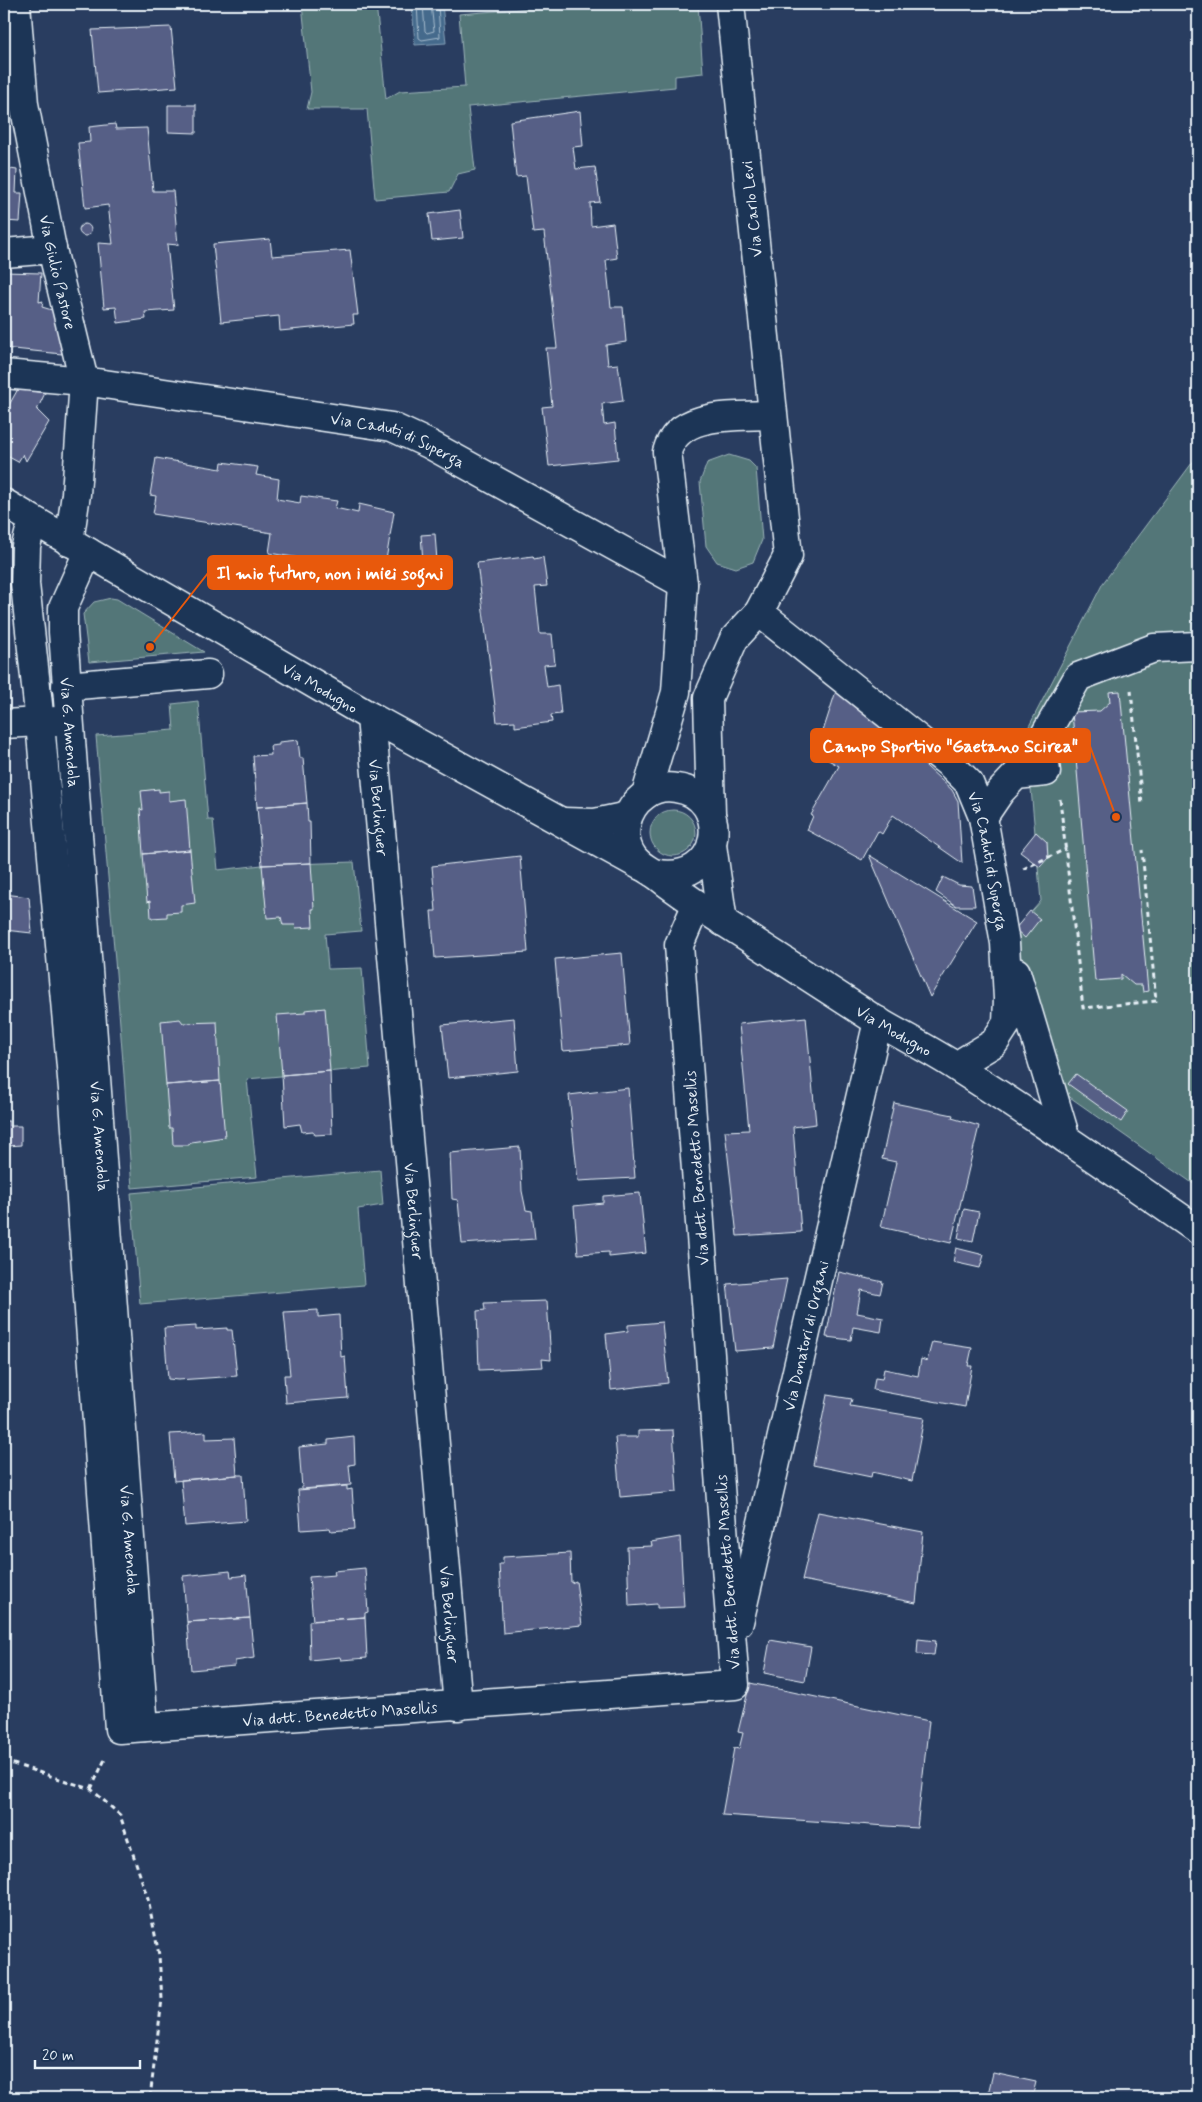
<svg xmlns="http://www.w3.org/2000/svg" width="1202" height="2102" font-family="Mynerve,sans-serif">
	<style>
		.green { fill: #527678; stroke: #9db4b8 }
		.water { fill: #446a8c; stroke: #86a0b7 }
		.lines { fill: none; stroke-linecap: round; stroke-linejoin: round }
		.shore { stroke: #a6bbcd; stroke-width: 1 }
		.building { fill: #575f86; stroke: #e8f1f8 }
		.minor-casing { stroke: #e8f1f8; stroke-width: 31 }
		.major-casing { stroke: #e8f1f8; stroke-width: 31 }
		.path { stroke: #e8f1f8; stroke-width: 3; stroke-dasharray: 5 4; stroke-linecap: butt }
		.minor { stroke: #1d3557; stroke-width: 28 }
		.major { stroke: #1d3557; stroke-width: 28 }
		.labels { text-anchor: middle; stroke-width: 4; stroke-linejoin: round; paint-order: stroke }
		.street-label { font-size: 16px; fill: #e8f1f8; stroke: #1d3557 }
		.leader { fill: none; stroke: #e8590c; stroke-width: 2 }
		.callout-dot { fill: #e8590c; stroke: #1d3557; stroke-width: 2 }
		.callout { fill: #e8590c; stroke: #e8590c; stroke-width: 2 }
		.callout-label { font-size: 18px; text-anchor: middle; font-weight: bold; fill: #fff }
	</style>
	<rect width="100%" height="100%" fill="#293d60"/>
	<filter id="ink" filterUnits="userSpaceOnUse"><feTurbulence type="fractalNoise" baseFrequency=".02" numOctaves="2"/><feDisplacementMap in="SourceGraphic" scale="10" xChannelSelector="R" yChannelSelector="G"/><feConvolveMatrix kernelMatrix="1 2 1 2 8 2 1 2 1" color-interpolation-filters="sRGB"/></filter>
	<g filter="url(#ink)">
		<path class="green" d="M302 4H376L386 99 400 91 465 87 459 14 581 4H698L703 73 675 76V87L468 107 475 170 458 174 449 192 375 199 367 109H307L311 92Z
			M729 455 749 461 756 468 762 540 753 562 736 568 717 562 706 546 700 482 707 463Z
			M1198 455V1187L1064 1093 1012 934 1041 901 1026 732 1103 583Z
			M111 598 117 599 204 652 89 662 83 614 94 602Z
			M198 701 208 820H213L218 870 262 865 354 862 361 931 325 934 328 969 362 968 370 1068 247 1079 257 1177 132 1188C122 1037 109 887 96 736L174 730 172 704Z
			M650 833a23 23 0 1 1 46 0a23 23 0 1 1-46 0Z
			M380 1170 383 1205 358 1209 364 1285 140 1304 131 1193Z"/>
		<path class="water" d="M412 4H442L446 43 415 45Z"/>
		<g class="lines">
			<path class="shore" d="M417 4 419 38 422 40 440 37 438 4
				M423 4 425 31 427 33 434 31 431 4"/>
		</g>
		<path class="building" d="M171 27 177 87 98 93 92 30Z
			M168 105H196V133L168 132Z
			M580 111 583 146 573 147 576 169 595 167 600 202 590 203 591 226 613 223 617 258 606 260 611 307H623L626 342 606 345 608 365 618 364 623 401 602 404 604 425 615 423 618 459 549 466 542 407 552 406 546 348H557L544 232 533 233 526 176 516 177 510 121Z
			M115 124 116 129 147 128 153 191H173L178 245 167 244 174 310 145 312 146 319 118 323 116 307 104 308 98 243 113 244 108 205 85 208 78 143 90 142 89 127Z
			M4 168 17 170 16 193H22L20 222 4 221Z
			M460 210 463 238 432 241 429 214Z
			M79 230a6 6 0 1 1 12 0a6 6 0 1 1-12 0Z
			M270 239 272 256 350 250 358 315H353L354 324 280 331 279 316 221 322 213 244Z
			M4 272 41 273 39 302 43 301 42 307 55 311 62 354 4 348Z
			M18 389 45 393 37 410 49 422 26 461 23 454 18 462 7 456 4 458V402L9 405Z
			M156 458 221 469 222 462 258 467 256 475 279 479 277 499 300 503 301 496 337 501 335 508 358 513 359 504 394 512 384 572 269 553 272 533 153 514 156 496 150 495Z
			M435 534 437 561 423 562 421 535Z
			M533 556 534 559 543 557 547 586 535 587 540 634H552L555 664 544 665 547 687 558 685 561 714 551 715 552 722 515 727V721L497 722 477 563Z
			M836 691 900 740 897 746 911 757 914 755 952 790 958 801 962 863 893 815 882 834 878 831 862 860 807 830 813 816 811 815 839 766 816 753Z
			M1120 691 1148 991 1143 992 1142 985H1134L1121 974V979L1095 981 1072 712 1100 711 1110 702 1109 692Z
			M298 740 300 758H303L307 803 257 807 253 756 271 755 270 746 279 745V742Z
			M159 789V792L169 791V801L186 799 190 850 143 854 140 809 143 810 141 791Z
			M307 803 308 822H310L311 863 262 865 257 807Z
			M1036 832 1047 842 1048 858 1040 867 1020 852Z
			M190 850 195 903 181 905V912L167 913V917L151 918 150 901 147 902 143 854Z
			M869 855 977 921 930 997Z
			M520 856 528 952 435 958 431 911H436L432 866Z
			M311 863 314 909H312L313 927 296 928 295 925H283L281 917 267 918 262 865Z
			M943 877 959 885 972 886 975 906H956L936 892Z
			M4 894 29 897 32 933 4 930Z
			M1030 911 1040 919 1025 938 1015 929Z
			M622 953 630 1045 563 1051 555 959Z
			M325 1008 330 1071 282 1075 277 1015 305 1013V1010Z
			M806 1017 816 1124 793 1127 801 1232 737 1236 725 1131 749 1130 739 1024Z
			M514 1018 518 1071 448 1078 442 1025Z
			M180 1019 183 1023 217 1022 220 1081 166 1085 161 1021Z
			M330 1071 332 1134 315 1135 313 1131 302 1132 300 1124 285 1126 282 1075Z
			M1076 1074 1128 1111 1121 1122 1068 1084Z
			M220 1081 225 1137 191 1142 189 1145H173L172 1128H169L166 1085Z
			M628 1088 635 1178 578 1181 569 1095Z
			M894 1103 953 1115 952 1118 979 1126 951 1243 881 1227 896 1162 882 1159Z
			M4 1121H9V1126H21V1145L8 1146 7 1167H4Z
			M520 1147 522 1191 526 1210 532 1211 535 1239 462 1244 458 1200 452 1199 450 1153Z
			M640 1193 646 1253 609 1257V1252L578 1254 574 1206 603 1203V1196Z
			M964 1209 979 1212 973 1241 958 1238Z
			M956 1248 984 1255 980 1268 953 1262Z
			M839 1272 883 1282 880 1294 861 1290 857 1313 883 1318 881 1332 853 1327 851 1340 826 1337Z
			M787 1279 773 1348 735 1351 727 1284Z
			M547 1301 551 1360 542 1359 543 1367 479 1370 477 1311 485 1310 484 1303Z
			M318 1310V1317L339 1315 341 1357 345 1356 348 1398 286 1403 284 1375H290L284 1312Z
			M662 1322 668 1383 611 1390 606 1334 628 1331V1325Z
			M196 1326V1330L227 1328V1330H232L237 1376 178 1380 168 1379 164 1328Z
			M932 1342 972 1348 968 1366H972L965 1407 873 1390 875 1378 882 1379 884 1369 918 1376 921 1359 927 1361Z
			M827 1395 852 1399 850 1406 924 1418 912 1481 872 1472 871 1477 813 1465Z
			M673 1430 677 1492 620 1497 615 1437H638V1431Z
			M206 1432V1439L234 1438 237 1475 174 1481 170 1434Z
			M354 1437 355 1464 349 1465 351 1485 302 1489 299 1447 328 1444V1440Z
			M237 1475H243L246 1521 185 1526 181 1480Z
			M347 1486V1490L352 1489 355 1529 331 1531 330 1528 301 1530 298 1490Z
			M818 1512 923 1532 916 1603 802 1580Z
			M680 1537 684 1607 657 1608V1604L629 1606 627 1547 652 1546 651 1542Z
			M570 1553 571 1583 576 1581 582 1625 503 1633 499 1564H503V1557Z
			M365 1568 368 1612 365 1613V1617L313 1621 309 1577 335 1575 334 1571Z
			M230 1571 231 1577 246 1575 250 1618 187 1622 183 1576Z
			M365 1617 367 1658 341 1660 340 1657 310 1660 309 1621Z
			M250 1618 254 1658 235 1661V1666L191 1670 187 1622Z
			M918 1639 936 1641 934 1655 917 1654Z
			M770 1640 811 1647 805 1681 764 1673Z
			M750 1683 929 1721 917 1828 722 1815 734 1748 739 1749 743 1733 738 1732Z
			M993 2073 1036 2082 1032 2098H987Z"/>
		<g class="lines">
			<defs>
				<g id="minor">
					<path id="s1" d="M16 4 24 104 52 249 84 381 76 494 69 542"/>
					<path d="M4 253 52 249"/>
					<path id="s2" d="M4 374 84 381 392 427 429 444 683 584"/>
					<path id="s3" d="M38 523 29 534 26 546 25 584 40 723 74 1100 119 1729 735 1685 679 945 696 906"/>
					<path id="s4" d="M88 552 63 608V632L144 1727"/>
					<path id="s5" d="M759 612 951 765 969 783 983 817 1005 943 1008 999 1007 1023 994 1043 956 1066"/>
					<path d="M66 686 208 674"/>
					<path id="s6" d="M371 717 458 1706"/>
					<path d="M4 724 57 721"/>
					<path d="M646 794 676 692 683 584 667 452C678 410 738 417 772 415"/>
					<path d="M711 815 708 698 734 639 759 612 788 556 730 4"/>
					<path d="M983 817 1000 792 1016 775 1046 772 1042 740 1078 677 1154 648 1198 646"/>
					<path d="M1016 972 1066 1139"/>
					<path id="s7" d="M739 1622 878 1021"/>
				</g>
				<g id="major">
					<path id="s8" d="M4 503 371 717 641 866"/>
					<path d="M563 822 595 823 628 816"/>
					<path d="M712 845 723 922"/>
					<path id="s9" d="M653 873C725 889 733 795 676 788 665 786 653 789 645 795 625 809 619 837 633 857 640 867 650 870 659 877 696 906 736 929 775 955 809 977 843 999 877 1021 904 1037 932 1051 958 1068 1040 1120 1119 1175 1198 1230"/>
				</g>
			</defs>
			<use href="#minor" class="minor-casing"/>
			<use href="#major" class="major-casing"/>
			<path class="path" d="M1131 690 1142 805
				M1060 799 1083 1008 1156 1001 1142 850
				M1023 869 1066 849
				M4 1761 91 1789 120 1815 148 1899 159 1955 162 1999 150 2098
				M91 1789 106 1757"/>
			<use href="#minor" class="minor"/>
			<use href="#major" class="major"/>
		</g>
	</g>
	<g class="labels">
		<g class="street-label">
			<text transform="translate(751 209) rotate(-96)" y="6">Via Carlo Levi</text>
			<text dy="6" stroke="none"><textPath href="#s1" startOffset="272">Via Giulio Pastore</textPath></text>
			<text dy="6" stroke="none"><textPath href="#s2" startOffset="401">Via Caduti di Superga</textPath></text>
			<text dy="6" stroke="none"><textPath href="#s8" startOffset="366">Via Modugno</textPath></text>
			<text dy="6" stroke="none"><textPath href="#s4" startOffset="186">Via G. Amendola</textPath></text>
			<text dy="6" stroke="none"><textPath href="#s6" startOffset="91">Via Berlinguer</textPath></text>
			<text dy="6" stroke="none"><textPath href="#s5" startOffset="352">Via Caduti di Superga</textPath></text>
			<text dy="6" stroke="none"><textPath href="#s9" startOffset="565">Via Modugno</textPath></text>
			<text dy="6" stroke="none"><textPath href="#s4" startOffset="591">Via G. Amendola</textPath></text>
			<text transform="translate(696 1168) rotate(-94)" y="6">Via dott. Benedetto Masellis</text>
			<text dy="6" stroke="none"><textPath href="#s6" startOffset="496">Via Berlinguer</textPath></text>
			<text dy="6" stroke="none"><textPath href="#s7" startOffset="294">Via Donatori di Organi</textPath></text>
			<text dy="6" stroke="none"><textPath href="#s4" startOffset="996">Via G. Amendola</textPath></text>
			<text transform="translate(727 1572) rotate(-94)" y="6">Via dott. Benedetto Masellis</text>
			<text dy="6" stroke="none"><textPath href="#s6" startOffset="901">Via Berlinguer</textPath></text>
			<text dy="6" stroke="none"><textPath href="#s3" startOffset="1435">Via dott. Benedetto Masellis</textPath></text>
		</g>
	</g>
	<path class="leader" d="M150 647L208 573M1116 817L1090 746"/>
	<g class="callout-dot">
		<circle cx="150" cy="647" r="5"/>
		<circle cx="1116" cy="817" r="5"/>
	</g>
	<g class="callout">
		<rect x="208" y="556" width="244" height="33" rx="5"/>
		<rect x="811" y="729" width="279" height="33" rx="5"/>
	</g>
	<g class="callout-label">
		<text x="330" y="579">Il mio futuro, non i miei sogni</text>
		<text x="950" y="752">Campo Sportivo "Gaetano Scirea"</text>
	</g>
	<rect width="1202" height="2102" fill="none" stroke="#1d3557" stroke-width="20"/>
	<rect x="10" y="10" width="1182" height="2082" fill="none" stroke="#e8f1f8" stroke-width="2" filter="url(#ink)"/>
	<path d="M35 2060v8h105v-8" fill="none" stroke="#e8f1f8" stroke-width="2.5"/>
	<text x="42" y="2060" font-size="15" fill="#e8f1f8" stroke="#1d3557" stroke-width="4" paint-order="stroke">20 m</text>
</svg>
